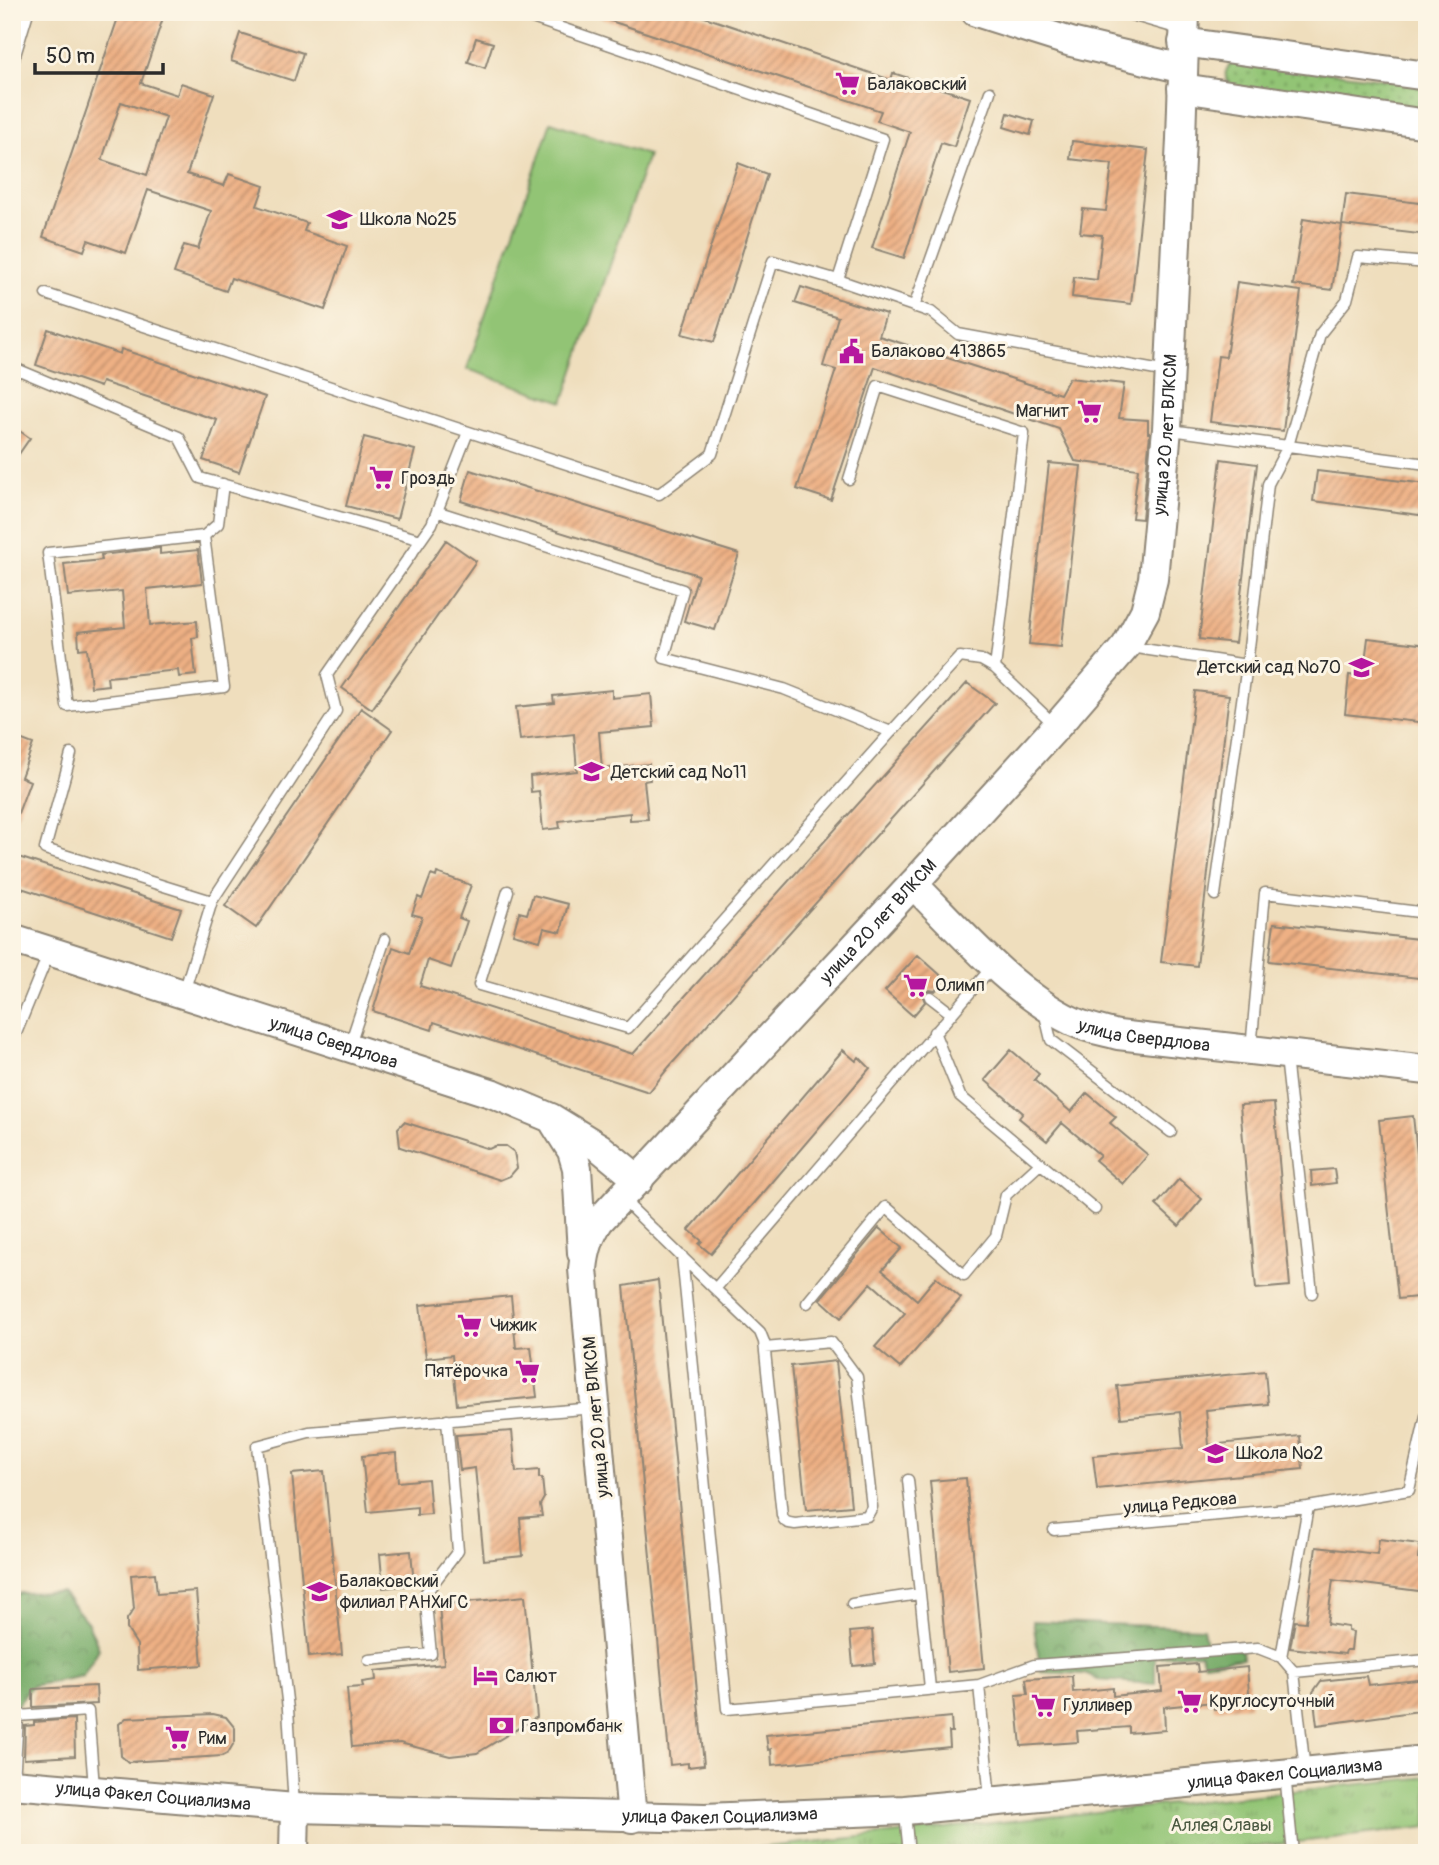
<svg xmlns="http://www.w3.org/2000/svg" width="1439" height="1865" font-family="Pangolin,sans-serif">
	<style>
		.grass { fill: url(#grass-dots); stroke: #5e7850; stroke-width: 2 }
		.forest { fill: url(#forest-crowns); stroke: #506a48; stroke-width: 2 }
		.park { fill: url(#park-tufts); stroke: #5e7850; stroke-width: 2 }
		.garden { fill: #92c474; stroke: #5e7850; stroke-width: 2 }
		.building { fill: url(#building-hatch); fill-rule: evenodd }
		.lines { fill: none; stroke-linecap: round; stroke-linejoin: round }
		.lane-casing { stroke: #8d8474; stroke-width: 13 }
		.secondary-casing { stroke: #8d8474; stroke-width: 32 }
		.lane { stroke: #fff; stroke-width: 10 }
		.secondary { stroke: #fff; stroke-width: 28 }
		.labels { text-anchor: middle; stroke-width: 6; stroke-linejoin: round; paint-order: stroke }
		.poi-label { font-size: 18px; fill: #2b2b2b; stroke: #fcf5e5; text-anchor: start }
		.street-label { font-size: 18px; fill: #2b2b2b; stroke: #fcf5e5 }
		.park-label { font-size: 18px; fill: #4a5941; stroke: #fcf5e5 }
	</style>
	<defs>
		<pattern id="grass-dots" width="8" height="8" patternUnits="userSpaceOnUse" patternTransform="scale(1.75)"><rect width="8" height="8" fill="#92c474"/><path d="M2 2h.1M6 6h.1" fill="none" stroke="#779f5f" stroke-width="1.8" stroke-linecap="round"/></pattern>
		<pattern id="forest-crowns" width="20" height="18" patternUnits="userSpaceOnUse" patternTransform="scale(1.75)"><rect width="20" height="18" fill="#75aa66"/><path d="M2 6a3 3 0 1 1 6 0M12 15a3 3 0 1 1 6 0" fill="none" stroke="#608b54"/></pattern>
		<pattern id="park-tufts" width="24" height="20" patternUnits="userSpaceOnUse" patternTransform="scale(1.75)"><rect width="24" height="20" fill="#92c474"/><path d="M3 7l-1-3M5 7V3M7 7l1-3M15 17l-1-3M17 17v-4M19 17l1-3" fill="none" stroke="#779f5f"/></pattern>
		<pattern id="building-hatch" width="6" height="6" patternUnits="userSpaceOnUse" patternTransform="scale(1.75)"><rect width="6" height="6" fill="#eeb084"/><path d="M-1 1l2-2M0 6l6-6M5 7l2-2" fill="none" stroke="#c18f6c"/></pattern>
	</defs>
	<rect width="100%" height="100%" fill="#fcf5e5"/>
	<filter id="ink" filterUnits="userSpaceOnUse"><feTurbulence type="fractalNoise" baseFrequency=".0143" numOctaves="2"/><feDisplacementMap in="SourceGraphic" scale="14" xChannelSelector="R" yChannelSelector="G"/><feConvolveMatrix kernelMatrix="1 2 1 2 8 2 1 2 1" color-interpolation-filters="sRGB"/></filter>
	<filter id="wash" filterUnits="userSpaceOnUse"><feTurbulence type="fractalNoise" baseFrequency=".00686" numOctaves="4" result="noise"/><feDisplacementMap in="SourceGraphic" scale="28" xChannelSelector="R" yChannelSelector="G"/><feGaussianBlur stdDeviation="1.57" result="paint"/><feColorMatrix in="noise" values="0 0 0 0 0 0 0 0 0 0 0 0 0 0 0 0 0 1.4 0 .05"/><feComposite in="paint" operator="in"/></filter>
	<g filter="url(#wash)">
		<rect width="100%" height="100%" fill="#efdebd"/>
		<path class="grass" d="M1236 60 1427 85V117L1230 87C1223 76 1224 67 1236 60Z"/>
		<path class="forest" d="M62 1592 88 1623 99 1649 83 1676 32 1686 12 1711V1597L20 1593Z
			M1033 1621 1203 1628 1206 1644 1241 1650 1243 1658 1204 1663 1200 1653 1155 1657V1684L1098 1680 1085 1674 1041 1672Z"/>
		<path class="park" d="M1427 1777V1827L1204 1853H709Z"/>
		<path class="garden" d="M551 122 648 155 563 402 467 369Z"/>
		<g id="blocks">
			<path class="building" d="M120 12H165L141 83 177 95 181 83 214 94 187 174 224 186 229 174 264 186 257 206 307 223 304 231 347 246 325 310 231 278 226 291 174 273 184 245 198 249 211 211 148 190 126 253 88 240 84 251 43 237ZM121 102 166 117 147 175 102 160Z
				M594 12H690L891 80 893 73 970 98 954 147 941 143 904 258 872 248 910 132 877 121 881 111 593 15Z
				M240 33 303 53 294 81 231 61Z
				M476 38 493 43 485 68 468 62Z
				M1008 113 1034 121 1030 135 1004 127Z
				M1072 141 1148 150 1131 304 1072 297 1074 277 1097 280 1102 235 1080 233 1083 209 1106 211 1112 164 1070 159Z
				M738 163 767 174 714 342 682 334Z
				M1346 194 1427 204V235L1342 225Z
				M1303 219 1342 225 1332 290 1293 285Z
				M1237 282 1301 291 1283 431 1210 422 1218 356 1226 357Z
				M801 287 886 314 879 336 1060 394 1069 378 1124 384 1119 418 1148 420V433H1150L1142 519 1132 518 1138 469 1075 461 1059 429 875 367 831 500 797 489 836 370 823 366 838 317 795 303Z
				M48 329 120 354 121 349 265 397 239 472 203 460 217 420 102 382 100 387 36 365Z
				M12 426 30 438 12 464Z
				M364 437 415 450 397 519 346 506Z
				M1221 459 1257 464 1235 643 1199 639Z
				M1049 463 1081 466 1061 647 1029 644Z
				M470 470 739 554 715 630 684 621 698 575 461 501Z
				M1317 471 1427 484V516L1313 501Z
				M446 540 476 561 372 709 342 688Z
				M160 548V554L198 550 202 583 147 589 150 625 197 621 198 637 192 638 196 675 179 677 178 670 130 675 107 677 108 685 91 687 87 648 79 649 78 632 125 627 122 591 68 596 64 564 102 560 101 555Z
				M1368 638 1427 645V723L1345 714 1349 675 1363 677Z
				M967 683 995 703 669 1067 649 1092 434 1022 432 1030 373 1011 393 947 409 953 422 917 412 914 418 897 422 899 431 875 436 877 437 873 471 885 459 918 467 921 451 968 428 960 420 986 633 1054Z
				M612 690V698L651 694 654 727 599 732 602 769 649 764 650 780 644 781 648 819 630 820V813L582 818 559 821 560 828 543 830 539 791 531 792 530 776 577 771 574 734 520 740 516 707 554 703 553 696Z
				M1195 691 1229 695 1197 966 1161 962Z
				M361 708 392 730 256 928 225 906Z
				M12 736 33 744 21 777 30 781 14 824H12Z
				M12 855 181 909 171 937 12 885Z
				M533 895 568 904 561 932 544 928 540 941 513 934 519 912 527 914Z
				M1274 923 1427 940V979L1269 961Z
				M918 955 946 980 935 991 930 990 925 992 923 997 925 1002 913 1016 885 991Z
				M843 1050 856 1061 859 1057 870 1068 711 1254 699 1244 702 1241 689 1230Z
				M1011 1050 1039 1074 1034 1080 1071 1112 1087 1093 1116 1117 1110 1123 1148 1155 1123 1184 1095 1160 1100 1155 1062 1123 1047 1141 1019 1118 1023 1113 985 1080Z
				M1274 1103 1290 1286 1256 1289 1240 1105Z
				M1413 1116 1427 1249V1296L1398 1299 1379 1120Z
				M404 1122 489 1149 495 1146H506L514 1152 517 1168 510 1176 500 1180 400 1147 398 1128Z
				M1334 1169 1336 1183 1312 1186 1311 1171Z
				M1179 1179 1202 1199 1179 1226 1156 1205Z
				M879 1228 902 1248 882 1270 917 1300 936 1277 961 1298 900 1368 875 1347 905 1313 871 1283 841 1318 820 1299Z
				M658 1280 704 1765 688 1767V1763L670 1765 624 1286Z
				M511 1296 516 1348 531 1347 537 1397 457 1405 452 1355 426 1358 420 1305Z
				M836 1361 851 1506 806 1510 791 1366Z
				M1265 1371 1268 1404 1206 1410 1209 1445 1300 1436 1303 1469 1097 1489 1093 1456 1183 1448 1180 1412 1121 1418 1117 1386Z
				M512 1431 516 1472 539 1470V1478H542L544 1498 540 1505 542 1516 520 1518 523 1556 484 1560 475 1468 460 1470 456 1435Z
				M396 1453 398 1482 428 1479 431 1514 417 1515V1507L368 1512 362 1456Z
				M324 1471 342 1654 309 1657 292 1474Z
				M966 1478 984 1668 948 1672 930 1481Z
				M1379 1539 1420 1544 1418 1559 1427 1560V1592L1333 1580 1327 1624 1348 1627V1631L1353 1632 1351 1650H1346L1345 1654 1290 1648 1295 1621 1306 1622 1316 1547 1377 1554Z
				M411 1551 414 1585 383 1588 380 1554Z
				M155 1573 157 1594 196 1591 202 1665 138 1670 137 1645 127 1629V1619L134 1609 131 1575Z
				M525 1596 537 1717 477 1753 450 1756 400 1743 352 1747 347 1688 363 1687 362 1682 376 1680 375 1671 444 1664 439 1605Z
				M872 1630 875 1664 853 1666 850 1632Z
				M1197 1664 1198 1672 1247 1667 1250 1706 1214 1709 1213 1702 1164 1707 1165 1730 1129 1733V1727L1077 1731 1078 1742 1021 1746 1016 1695 1028 1694 1026 1679 1072 1676 1073 1692 1113 1688V1696L1162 1691 1160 1667Z
				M1366 1676 1368 1685 1427 1679V1710L1317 1725 1313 1692 1321 1681Z
				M96 1686 97 1704 33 1707V1689Z
				M213 1714 226 1717 235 1728V1741L228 1753 222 1756 128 1762 121 1756 119 1724 126 1718Z
				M951 1717 952 1732H949L950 1747 772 1765 771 1749 768 1750 766 1735Z
				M74 1719 75 1756 24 1759 25 1726 34 1725V1722Z"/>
		</g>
	</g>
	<g filter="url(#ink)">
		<use href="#blocks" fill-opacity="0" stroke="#8d8474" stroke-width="2"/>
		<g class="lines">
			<defs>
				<path id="lane" d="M515 12 883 139 838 280
					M1121 12 1183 30
					M12 65 28 12
					M46 294 659 494 712 454 773 261 838 280 931 312 958 334 1167 372
					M914 307 990 92
					M12 377 19 370 179 437 200 478 421 540
					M1171 430 1288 446 1320 334 1347 300 1358 257 1427 263
					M849 479 878 386 1024 433 995 668 1055 725
					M439 512 683 590 664 658 784 689 891 732 628 1028 479 985 508 891
					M204 536 224 687 67 706 48 553 204 536 218 524 223 484
					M1130 647 1247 665
					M891 732 960 657 981 660 995 668
					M71 754 45 849 212 901
					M1215 895 1247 665 1268 484 1288 446 1427 464
					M184 992 212 901 336 711 327 675 432 524 468 432
					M930 997 952 1014
					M1044 1011 1051 1040 1171 1132
					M934 1032 960 1096 1095 1209
					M12 1043 48 955
					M350 1044 385 939
					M1251 1049 1265 893 1427 913
					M1286 1057 1312 1293
					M621 1198 715 1289 992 967
					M682 1256 727 1709 979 1685 1034 1665 1258 1648 1281 1657 1294 1672 1427 1660
					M715 1289 760 1332 764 1342 782 1515C784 1523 788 1523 795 1524L867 1516 872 1507 857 1377 831 1342 765 1348
					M807 1303 886 1207 964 1275 996 1236 1006 1195 1041 1163
					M908 1480 930 1688
					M1054 1530 1308 1507
					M852 1604 919 1594
					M1281 1657 1308 1507 1409 1490 1427 1412
					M369 1660 431 1654 425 1594 458 1551 447 1420
					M1294 1672 1305 1771
					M979 1685 990 1799
					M1285 1774 1293 1853
					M14 1782 18 1716 88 1711 94 1787
					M294 1806 288 1709 257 1446 309 1432 594 1408
					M905 1814 909 1853"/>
				<g id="secondary">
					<path d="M976 12 1071 42 1183 69"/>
					<path d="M1183 42 1427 76"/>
					<path d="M1182 88 1427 124"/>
					<path id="s1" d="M913 884C959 930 1013 993 1072 1021 1086 1028 1103 1031 1118 1035L1427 1070"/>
					<path id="s2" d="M12 939 494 1094 551 1118 600 1148 639 1180"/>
					<path d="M555 1124 572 1151 577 1168 582 1253"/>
					<path id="s3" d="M12 1784 295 1808 705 1818 905 1810 1427 1760"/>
					<path id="s4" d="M632 1818 583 1269C585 1250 589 1237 599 1221L913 884 1057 726 1126 646 1145 611 1153 579 1167 429 1181 139 1185 12"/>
					<path d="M294 1853 295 1808"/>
				</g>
			</defs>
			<use href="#lane" class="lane-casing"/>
			<use href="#secondary" class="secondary-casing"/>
			<use href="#lane" class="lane"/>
			<use href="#secondary" class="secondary"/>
		</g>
	</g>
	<defs>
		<symbol id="supermarket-bare" viewBox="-9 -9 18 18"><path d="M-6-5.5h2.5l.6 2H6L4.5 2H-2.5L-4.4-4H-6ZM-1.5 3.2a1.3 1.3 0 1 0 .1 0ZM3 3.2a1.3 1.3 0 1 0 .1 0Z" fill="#b5179e" stroke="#fcf5e5" stroke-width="2.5" paint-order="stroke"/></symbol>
		<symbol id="school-bare" viewBox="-9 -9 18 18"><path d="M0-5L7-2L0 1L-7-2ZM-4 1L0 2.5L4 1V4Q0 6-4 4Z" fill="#b5179e" stroke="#fcf5e5" stroke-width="2.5" paint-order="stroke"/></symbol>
		<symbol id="civic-bare" viewBox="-9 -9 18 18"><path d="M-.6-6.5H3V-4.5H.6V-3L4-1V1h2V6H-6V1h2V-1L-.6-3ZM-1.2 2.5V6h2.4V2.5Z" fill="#b5179e" stroke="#fcf5e5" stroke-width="2.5" paint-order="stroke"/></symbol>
		<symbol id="university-bare" viewBox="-9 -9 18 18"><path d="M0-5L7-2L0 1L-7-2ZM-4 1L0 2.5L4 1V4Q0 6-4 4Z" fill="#b5179e" stroke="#fcf5e5" stroke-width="2.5" paint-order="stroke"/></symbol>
		<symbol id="hotel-bare" viewBox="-9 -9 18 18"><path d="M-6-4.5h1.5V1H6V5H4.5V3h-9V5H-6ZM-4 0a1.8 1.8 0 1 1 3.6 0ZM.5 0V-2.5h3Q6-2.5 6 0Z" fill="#b5179e" stroke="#fcf5e5" stroke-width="2.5" paint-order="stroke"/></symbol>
		<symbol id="bank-bare" viewBox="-9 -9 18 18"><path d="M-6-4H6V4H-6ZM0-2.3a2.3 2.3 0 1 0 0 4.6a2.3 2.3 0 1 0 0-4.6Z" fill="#b5179e" stroke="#fcf5e5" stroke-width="2.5" paint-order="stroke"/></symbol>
	</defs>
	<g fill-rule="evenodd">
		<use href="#supermarket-bare" x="830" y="66" width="35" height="35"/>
		<use href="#school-bare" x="322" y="202" width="35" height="35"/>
		<use href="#civic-bare" x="834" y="334" width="35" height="35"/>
		<use href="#supermarket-bare" x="1072" y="394" width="35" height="35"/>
		<use href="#supermarket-bare" x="364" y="460" width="35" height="35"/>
		<use href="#school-bare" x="1344" y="650" width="35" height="35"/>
		<use href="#school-bare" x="574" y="754" width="35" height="35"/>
		<use href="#supermarket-bare" x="898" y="968" width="35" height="35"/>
		<use href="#supermarket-bare" x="452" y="1308" width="35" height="35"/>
		<use href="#supermarket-bare" x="510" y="1354" width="35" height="35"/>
		<use href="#school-bare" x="1198" y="1436" width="35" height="35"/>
		<use href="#university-bare" x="302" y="1574" width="35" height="35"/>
		<use href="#hotel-bare" x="468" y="1658" width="35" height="35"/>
		<use href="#supermarket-bare" x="1172" y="1684" width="35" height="35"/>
		<use href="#supermarket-bare" x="1026" y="1688" width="35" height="35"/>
		<use href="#bank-bare" x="484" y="1708" width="35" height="35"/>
		<use href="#supermarket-bare" x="160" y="1720" width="35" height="35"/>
	</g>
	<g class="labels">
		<g class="poi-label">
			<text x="867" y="90">Балаковский</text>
			<text x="360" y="225">Школа №25</text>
			<text x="871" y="357">Балаково 413865</text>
			<text x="1069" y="417" text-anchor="end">Магнит</text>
			<text x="401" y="484">Гроздь</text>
			<text x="1341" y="673" text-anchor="end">Детский сад №70</text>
			<text x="611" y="778">Детский сад №11</text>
			<text x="935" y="991">Олимп</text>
			<text x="490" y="1331">Чижик</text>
			<text x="508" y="1377" text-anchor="end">Пятёрочка</text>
			<text x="1236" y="1459">Школа №2</text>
			<text x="339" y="1587">Балаковский<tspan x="339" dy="21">филиал РАНХиГС</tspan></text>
			<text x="505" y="1682">Салют</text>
			<text x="1209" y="1707">Круглосуточный</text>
			<text x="1063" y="1711">Гулливер</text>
			<text x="521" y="1732">Газпромбанк</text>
			<text x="198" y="1744">Рим</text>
		</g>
		<g class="street-label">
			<text dy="6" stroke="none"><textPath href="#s4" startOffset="1600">улица 20 лет ВЛКСМ</textPath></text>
			<text dy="6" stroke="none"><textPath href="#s4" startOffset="1012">улица 20 лет ВЛКСМ</textPath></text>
			<text dy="6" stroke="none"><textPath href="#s1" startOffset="285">улица Свердлова</textPath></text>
			<text dy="6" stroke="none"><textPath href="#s2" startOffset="338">улица Свердлова</textPath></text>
			<text transform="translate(596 1417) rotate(-95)" y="6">улица 20 лет ВЛКСМ</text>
			<text transform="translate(1180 1503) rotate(-5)" y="6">улица Редкова</text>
			<text dy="6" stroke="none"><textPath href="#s3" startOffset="1276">улица Факел Социализма</textPath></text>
			<text dy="6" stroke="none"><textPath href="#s3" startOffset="142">улица Факел Социализма</textPath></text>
			<text dy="6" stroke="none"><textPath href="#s3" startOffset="709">улица Факел Социализма</textPath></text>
		</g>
		<g class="park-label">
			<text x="1221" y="1831">Аллея Славы</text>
		</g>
	</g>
	<rect width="1439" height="1865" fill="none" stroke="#fcf5e5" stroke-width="42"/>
	<path d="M35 63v10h128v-10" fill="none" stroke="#2b2b2b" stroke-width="3.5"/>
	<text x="46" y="63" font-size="21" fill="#2b2b2b" stroke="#fcf5e5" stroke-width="5" paint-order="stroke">50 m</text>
</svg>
